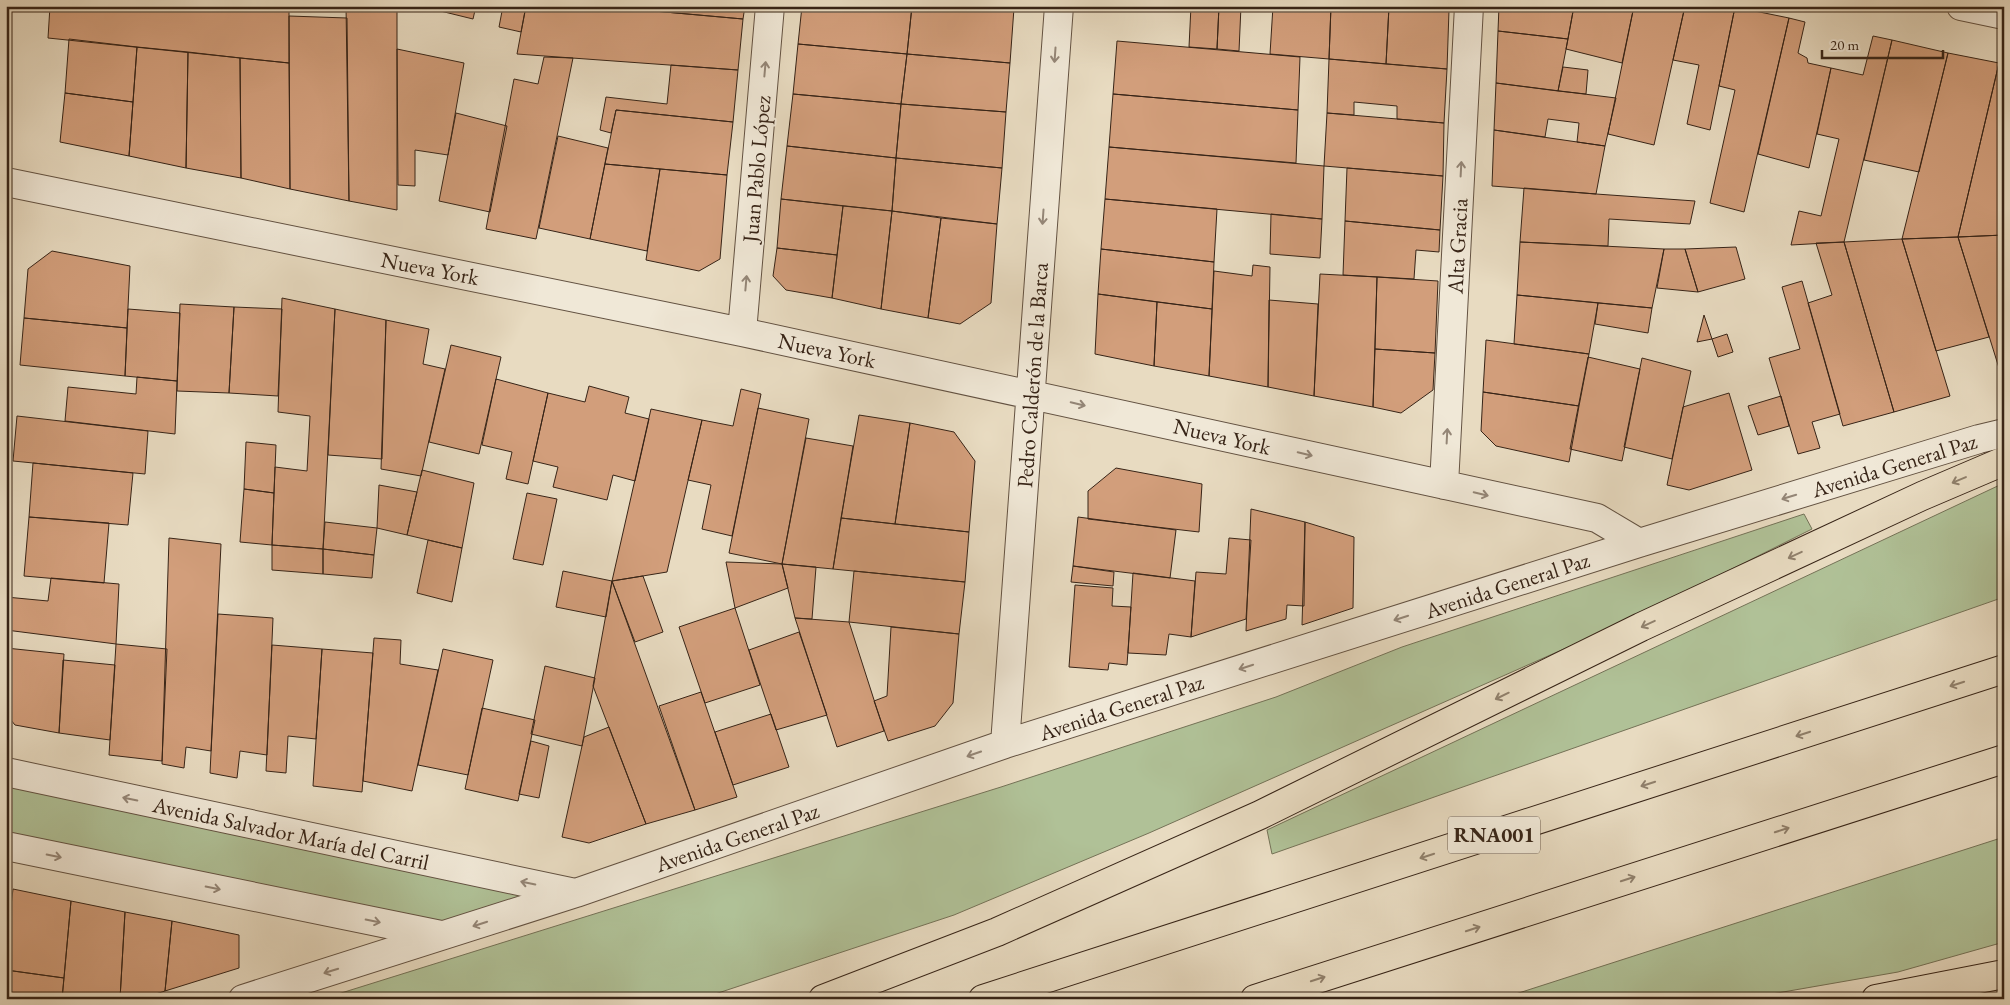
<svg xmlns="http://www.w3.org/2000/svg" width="2010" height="1005" font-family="'EB Garamond',serif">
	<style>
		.green { fill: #b0c197; stroke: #747257 }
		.building { fill: #d29e7b; stroke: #372417 }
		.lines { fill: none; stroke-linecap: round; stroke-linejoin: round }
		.minor-casing { stroke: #635242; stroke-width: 30 }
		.highway-casing { stroke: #372417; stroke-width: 30 }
		.minor { stroke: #f0e8d7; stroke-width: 28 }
		.highway { stroke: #e8dbc1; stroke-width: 28 }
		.oneway { stroke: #948677 }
		.oneway2 { stroke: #90806c }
		.labels { text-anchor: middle; stroke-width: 4; stroke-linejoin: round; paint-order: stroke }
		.shield { fill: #f0e8d7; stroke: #6e5f51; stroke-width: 1 }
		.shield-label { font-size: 21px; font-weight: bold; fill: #372417 }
		.street-label { font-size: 22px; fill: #372417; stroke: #f0e8d7 }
	</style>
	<rect width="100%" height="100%" fill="#e8dbc1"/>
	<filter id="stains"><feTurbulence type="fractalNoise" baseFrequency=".004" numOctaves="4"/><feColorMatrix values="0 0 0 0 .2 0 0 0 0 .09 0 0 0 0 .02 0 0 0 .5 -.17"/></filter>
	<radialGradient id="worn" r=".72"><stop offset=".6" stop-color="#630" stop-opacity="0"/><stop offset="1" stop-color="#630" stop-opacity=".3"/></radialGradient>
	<path class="green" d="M2004 483V597L1272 854 1267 830Z
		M1804 514 1812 529 1636 617 1149 833 954 915 700 999H322L1001 787 1276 697 1402 647Z
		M6 772 576 893 444 935 6 846Z
		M2004 837V942L1898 972 1743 999H1500Z"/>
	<path class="building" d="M50 6H269L289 8V63L48 38Z
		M346 6H397V210L349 201Z
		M420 6H476L473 19Z
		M503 6H526L521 32 499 27Z
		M526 6H598L743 19 738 70 517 54Z
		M598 6H745L743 19Z
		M802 6H912L907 54 798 44Z
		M912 6 1014 8 1010 63 907 54Z
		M1191 6H1219L1217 49 1189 47Z
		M1219 6H1241L1239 51 1217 49Z
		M1273 6H1331L1329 59 1270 54Z
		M1331 6H1389L1386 64 1329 59Z
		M1418 6H1450L1449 10 1418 8Z
		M1499 6H1574L1568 39 1498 31Z
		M1574 6H1634L1622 63 1566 49Z
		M1634 6H1685L1654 145 1608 134Z
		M1685 6 1735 7 1710 130 1687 124 1699 65 1673 60Z
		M1389 7 1449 10 1447 69 1386 64Z
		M1735 7 1789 18 1744 212 1710 203 1735 90 1719 86Z
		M289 16 347 18 349 201 290 189Z
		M1789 18 1805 22 1798 53 1807 58 1808 63 1831 68 1809 168 1758 154Z
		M1498 31 1568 39 1558 91 1496 83Z
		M1873 36 1892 40 1844 242 1791 245 1799 211 1821 216 1839 139 1817 134 1831 68 1863 75Z
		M69 39 137 47 133 102 65 93Z
		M1892 40 1948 53 1919 172 1864 160Z
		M1117 41 1300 57 1298 110 1113 94Z
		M798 44 907 54 901 104 793 94Z
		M137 47 188 52 186 168 129 156Z
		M397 49 464 63 448 155 415 150V186L398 185Z
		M188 52 240 58 241 178 186 168Z
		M1948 53 1999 63 1958 237 1902 239Z
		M907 54 1010 63 1006 112 901 104Z
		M544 57 573 58 536 239 486 229 514 79 538 84Z
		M240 58 289 63 290 189 241 178Z
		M1329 59 1447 69 1444 123 1397 119V106L1354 102V115L1327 113Z
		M1999 63 2004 64V235L1958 237Z
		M671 65 738 70 733 122 616 110 611 133 600 130 606 97 667 104Z
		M1563 67 1588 70 1586 94 1558 91Z
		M1496 83 1616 98 1605 146 1577 142 1579 123 1548 119 1545 137 1494 130Z
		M65 93 133 102 129 156 60 142Z
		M793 94 901 104 896 158 787 146Z
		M1113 94 1298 110 1296 163 1109 147Z
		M901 104 1006 112 1002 168 896 158Z
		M616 110 733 122 727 175 605 164Z
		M456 113 507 126 490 212 439 201Z
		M1327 113 1444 123 1443 176 1324 166Z
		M1494 130 1605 146 1596 194 1492 186Z
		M558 136 608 148 590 239 539 228Z
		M787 146 896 158 892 211 781 199Z
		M1109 147 1324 166 1322 219 1105 199Z
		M896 158 1002 168 997 224 892 211Z
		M605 164 660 169 647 251 590 239Z
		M1347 168 1443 176 1440 230 1345 221Z
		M660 169 727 175 720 259 699 271 646 260Z
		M1524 188 1596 194 1695 201 1690 224 1609 219 1608 246 1520 242Z
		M781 199 843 206 837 255 777 248Z
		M1105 199 1217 209 1214 262 1101 249Z
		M843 206 892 211 881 309 832 298Z
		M892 211 941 218 928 318 881 309Z
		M1271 214 1322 219 1320 258 1270 254Z
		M941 218 997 224 991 303 960 324 928 318Z
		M1345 221 1440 230 1439 252 1416 250 1414 279 1343 275Z
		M2004 235V384L1958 237Z
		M1958 237 1989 337 1936 351 1902 239Z
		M1902 239 1950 396 1894 412 1844 242Z
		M1520 242 1664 249 1652 308 1517 295Z
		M1844 242 1894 412 1843 426 1808 303 1832 295 1816 243Z
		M1736 247 1745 279 1698 292 1685 249Z
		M777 248 837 255 832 298 786 290 773 276Z
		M1101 249 1214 262 1212 309 1098 294Z
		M1664 249H1685L1698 292 1657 288Z
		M52 251 130 266 127 328 24 318 28 269Z
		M1253 265 1270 267 1268 387 1209 376 1214 271 1252 276Z
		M1320 274 1377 277 1373 407 1314 396Z
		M1377 277 1438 281 1435 353 1375 349Z
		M1802 281 1840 414 1812 422 1820 448 1798 454 1769 358 1800 349 1782 287Z
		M1098 294 1157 302 1154 366 1095 354Z
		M1517 295 1598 303 1589 354 1514 344Z
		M282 298 335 309 323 549 272 545 275 467 307 471 310 416 278 412Z
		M1269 300 1318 304 1314 396 1268 387Z
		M1157 302 1212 309 1209 376 1154 366Z
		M1598 303 1652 308 1648 333 1595 324Z
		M180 304 234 307 229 393 177 391Z
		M234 307 282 309 278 396 229 393Z
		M128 309 180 313 177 381 125 376Z
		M335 309 386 320 382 459 328 455Z
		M1704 315 1712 339 1697 342Z
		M24 318 127 328 125 376 20 365Z
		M386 320 429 329 423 364 445 369 421 476 381 469Z
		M1727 334 1733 352 1718 357 1712 339Z
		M1486 340 1589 354 1579 406 1483 392Z
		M451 345 501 357 479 454 429 442Z
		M1375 349 1435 353 1433 390 1401 413 1373 407Z
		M1588 357 1640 369 1622 461 1570 449Z
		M1642 358 1691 371 1672 459 1624 447Z
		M137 377 177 381 175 434 65 421 68 387 136 394Z
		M496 379 548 393 528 484 506 479 512 452 482 445Z
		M589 386 629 397 625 413 649 419 635 481 613 475 607 500 553 487 558 467 533 461 548 393 585 402Z
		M741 389 761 394 732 536 702 529 711 485 688 480 702 420 733 426Z
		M1483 392 1579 406 1569 462 1496 446 1481 431Z
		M1729 393 1752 470 1689 490 1667 485 1683 407Z
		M1781 396 1789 426 1758 435 1748 406Z
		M758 408 809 419 782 564 729 553Z
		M651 409 702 420 667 572 612 581Z
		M859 415 910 423 895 524 841 518Z
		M17 416 148 431 145 474 13 461Z
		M910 423 954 432 975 461 969 532 895 524Z
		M806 438 853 446 833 569 782 564Z
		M246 442 276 445 274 493 244 489Z
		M33 463 133 473 128 525 29 517Z
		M1116 468 1202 484 1199 532 1088 519V491Z
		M422 470 474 483 462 548 407 535Z
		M379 485 417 492 407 535 377 528Z
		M244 489 274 493 272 545 240 542Z
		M527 493 557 499 543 565 513 559Z
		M1251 509 1305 522 1304 606 1287 605 1286 619 1246 631Z
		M29 517 109 523 104 583 24 576Z
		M1078 517 1176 530 1170 578 1073 566Z
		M841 518 969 532 965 582 833 569Z
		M325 522 377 528 374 555 323 549Z
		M1305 522 1354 537 1353 608 1302 625Z
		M169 538 221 544 211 751 186 747 184 768 162 764Z
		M1229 538 1251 540 1246 619 1191 637 1196 572 1226 574Z
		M428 540 462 548 452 602 417 593Z
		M272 545 323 549V574L272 570Z
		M323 549 374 555 372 578 323 574Z
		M726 562 782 564 788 588 735 608Z
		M782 564 816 567 812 619 795 618Z
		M1073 566 1114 572 1113 586 1071 582Z
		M563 571 612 581 606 617 556 607Z
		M854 571 965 582 959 634 849 622Z
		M1133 573 1195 581 1191 637 1169 634 1166 655 1128 653Z
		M643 576 663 632 635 642 612 581Z
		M51 578 119 584 116 644 6 630V597L48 601Z
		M612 581 695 810 646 824 593 686Z
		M1075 585 1113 588 1112 606 1131 607 1127 665 1109 663 1108 670 1069 667Z
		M735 608 760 685 705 703 679 627Z
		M218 614 273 618 267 755 240 751 237 778 210 773Z
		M795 618 849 622 884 731 837 747Z
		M891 627 959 634 953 703 935 726 888 741 874 701 887 696Z
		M799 632 827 715 776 730 749 650Z
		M374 638 401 640 400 664 438 670 412 791 363 781Z
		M116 644 167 649 162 761 109 755Z
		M272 645 322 649 316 739 288 736 286 773 266 771Z
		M6 648 64 654 59 733 15 725 6 714Z
		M322 649 373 653 362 792 313 786Z
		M443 649 493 660 468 775 418 765Z
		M63 660 115 665 110 740 59 733Z
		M545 666 595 678 582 746 531 734Z
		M701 692 737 797 695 810 659 706Z
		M482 708 535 720 518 801 465 789Z
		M771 714 789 767 733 785 715 732Z
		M609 727 646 824 589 843 562 837 584 737Z
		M531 741 549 746 539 798 519 794Z
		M13 889 71 901 64 978 6 970V948Z
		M71 901 125 912 120 999H62Z
		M125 912 172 921 165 991 140 999H120Z
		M172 921 239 935V968L165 991Z
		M6 970 64 978 62 999H6Z"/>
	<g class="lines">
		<defs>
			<path id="minor" d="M1961 6 2004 15
				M6 182 742 332 1597 518 1639 543
				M742 332 770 6
				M1444 485 1469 6
				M1005 744 1059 6
				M6 772 575 893
				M6 846 441 935
				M243 999 576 893 1005 744 1639 543 1979 439 2004 433"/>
			<path id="highway" d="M823 999 997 932 1260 815 1641 627 1922 496 2004 461
				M983 999 2004 669
				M1255 999 2004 759
				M1876 999 2004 974"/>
		</defs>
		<use href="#minor" class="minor-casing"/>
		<use href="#highway" class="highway-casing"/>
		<use href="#minor" class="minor"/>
		<use href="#highway" class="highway"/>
	</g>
	<defs><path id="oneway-shaft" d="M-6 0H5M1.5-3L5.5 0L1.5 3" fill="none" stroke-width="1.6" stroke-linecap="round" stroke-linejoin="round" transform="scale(1.25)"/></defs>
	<g class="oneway">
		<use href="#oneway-shaft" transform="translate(1055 55) rotate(94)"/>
		<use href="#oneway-shaft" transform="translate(765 69) rotate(-85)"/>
		<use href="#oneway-shaft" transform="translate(1461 169) rotate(-87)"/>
		<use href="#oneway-shaft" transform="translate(1043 217) rotate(94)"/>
		<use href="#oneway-shaft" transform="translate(746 283) rotate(-85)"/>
		<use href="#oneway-shaft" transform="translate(1078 404) rotate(13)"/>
		<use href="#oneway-shaft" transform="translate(1447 436) rotate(-87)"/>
		<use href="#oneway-shaft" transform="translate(1305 454) rotate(13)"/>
		<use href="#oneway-shaft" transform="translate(1481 494) rotate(13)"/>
		<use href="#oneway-shaft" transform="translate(1789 497) rotate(163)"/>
		<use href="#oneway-shaft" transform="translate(1401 618) rotate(162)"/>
		<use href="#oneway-shaft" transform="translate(1246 667) rotate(162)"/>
		<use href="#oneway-shaft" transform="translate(974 754) rotate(161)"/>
		<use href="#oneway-shaft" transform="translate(130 799) rotate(-168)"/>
		<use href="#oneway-shaft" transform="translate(54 856) rotate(11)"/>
		<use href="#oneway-shaft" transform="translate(528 883) rotate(-168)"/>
		<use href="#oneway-shaft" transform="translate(213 888) rotate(11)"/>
		<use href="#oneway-shaft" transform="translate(373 921) rotate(11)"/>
		<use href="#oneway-shaft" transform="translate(480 924) rotate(162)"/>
		<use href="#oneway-shaft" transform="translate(331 971) rotate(163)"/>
	</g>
	<g class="oneway2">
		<use href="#oneway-shaft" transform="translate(1959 480) rotate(157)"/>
		<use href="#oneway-shaft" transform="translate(1795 555) rotate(155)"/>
		<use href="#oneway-shaft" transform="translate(1648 624) rotate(155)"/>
		<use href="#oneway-shaft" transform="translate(1957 684) rotate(162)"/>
		<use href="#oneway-shaft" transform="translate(1502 696) rotate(154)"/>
		<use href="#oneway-shaft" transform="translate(1803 734) rotate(162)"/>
		<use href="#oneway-shaft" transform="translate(1648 784) rotate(162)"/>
		<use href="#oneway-shaft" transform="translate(1782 830) rotate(-18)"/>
		<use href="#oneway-shaft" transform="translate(1427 856) rotate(162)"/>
		<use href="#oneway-shaft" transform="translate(1628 879) rotate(-18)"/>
		<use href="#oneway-shaft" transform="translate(1473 929) rotate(-18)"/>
		<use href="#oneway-shaft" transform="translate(1318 979) rotate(-18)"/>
	</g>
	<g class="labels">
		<rect class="shield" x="1448" y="816.5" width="92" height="37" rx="4"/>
		<g class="shield-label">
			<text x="1494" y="842">RNA001</text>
		</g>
		<g class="street-label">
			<text transform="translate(756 169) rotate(-85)" y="8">Juan Pablo López</text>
			<text transform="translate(1457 246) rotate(-87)" y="8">Alta Gracia</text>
			<text transform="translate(430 268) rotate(11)" y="8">Nueva York</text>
			<text transform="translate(827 350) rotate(12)" y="8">Nueva York</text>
			<text transform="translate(1032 375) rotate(-86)" y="8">Pedro Calderón de la Barca</text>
			<text transform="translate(1222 436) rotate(13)" y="8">Nueva York</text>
			<text transform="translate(1894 465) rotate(-17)" y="8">Avenida General Paz</text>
			<text transform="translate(1507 585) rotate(-18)" y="8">Avenida General Paz</text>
			<text transform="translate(1121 707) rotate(-18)" y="8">Avenida General Paz</text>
			<text transform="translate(291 833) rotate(12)" y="8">Avenida Salvador María del Carril</text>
			<text transform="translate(737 837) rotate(-19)" y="8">Avenida General Paz</text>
		</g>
	</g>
	<rect width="2010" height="1005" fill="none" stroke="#e8dbc1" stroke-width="25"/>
	<rect x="8" y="8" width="1995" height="990" fill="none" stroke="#372417" stroke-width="2.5"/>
	<rect x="12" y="12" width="1985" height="980" fill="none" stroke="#372417"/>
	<path d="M1822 50v8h121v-8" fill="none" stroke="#372417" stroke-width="2.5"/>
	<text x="1830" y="50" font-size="15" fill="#372417" stroke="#f0e8d7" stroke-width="4" paint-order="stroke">20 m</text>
	<rect width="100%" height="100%" filter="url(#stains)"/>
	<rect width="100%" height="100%" fill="url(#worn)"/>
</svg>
